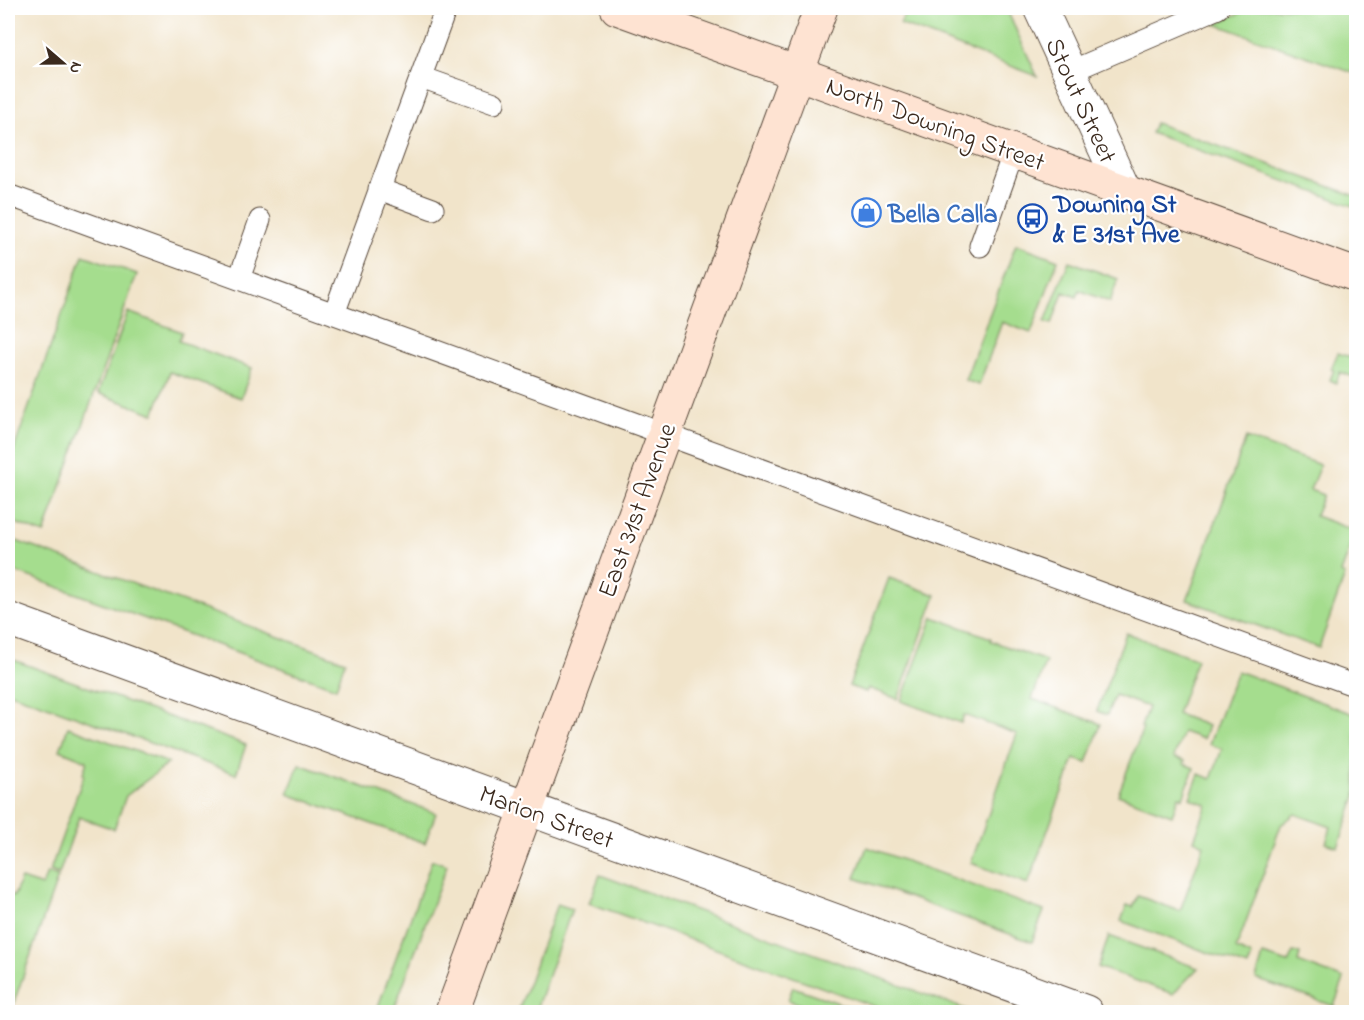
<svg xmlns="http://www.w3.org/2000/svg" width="1364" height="1020" font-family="'Indie Flower',sans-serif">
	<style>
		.green { fill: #a5dd8e; stroke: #708456; stroke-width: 1.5 }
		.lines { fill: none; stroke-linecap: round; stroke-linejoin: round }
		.lane-casing { stroke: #564638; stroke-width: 23 }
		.street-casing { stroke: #564638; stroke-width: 35 }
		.secondary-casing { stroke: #564638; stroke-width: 35 }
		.lane { stroke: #fff; stroke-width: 21 }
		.street { stroke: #fff; stroke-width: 33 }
		.secondary { stroke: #fee3d2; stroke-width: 33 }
		.labels { text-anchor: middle; stroke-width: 4.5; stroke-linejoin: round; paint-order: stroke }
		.street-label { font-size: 26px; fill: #3b2a1e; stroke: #fff }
		.transit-label { font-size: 26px; font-weight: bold; fill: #164399; stroke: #fff; text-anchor: start }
		.shop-label { font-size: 26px; font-weight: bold; fill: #366cbe; stroke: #fff; text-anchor: start }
	</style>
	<rect width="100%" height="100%" fill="#fff"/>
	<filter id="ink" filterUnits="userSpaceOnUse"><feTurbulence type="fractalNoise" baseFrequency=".0167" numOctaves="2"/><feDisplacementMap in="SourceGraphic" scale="12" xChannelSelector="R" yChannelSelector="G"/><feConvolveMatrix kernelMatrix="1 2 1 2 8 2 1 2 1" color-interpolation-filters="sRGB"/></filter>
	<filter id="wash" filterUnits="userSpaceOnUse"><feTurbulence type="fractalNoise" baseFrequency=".008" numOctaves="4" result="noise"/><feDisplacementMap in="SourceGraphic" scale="24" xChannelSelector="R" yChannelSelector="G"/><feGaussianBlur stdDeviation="1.35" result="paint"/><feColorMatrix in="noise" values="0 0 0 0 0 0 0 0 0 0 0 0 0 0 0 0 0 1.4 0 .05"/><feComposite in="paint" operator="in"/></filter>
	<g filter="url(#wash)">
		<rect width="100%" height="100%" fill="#f1e4ca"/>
		<path class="green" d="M907 8H1006L1037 76 900 24Z
			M1251 8H1356V74L1215 24Z
			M1155 123 1356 196V207L1151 133Z
			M1016 244 1058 260 1031 333 1002 322 979 385 965 380Z
			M83 255 137 274 44 534 8 520V466Z
			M1069 261 1118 279 1110 302 1079 290 1077 297 1063 292 1052 324 1045 322Z
			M128 312 182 332 179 341 252 368 241 398 170 372 154 414 98 393Z
			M1338 353 1356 359V378L1340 372 1336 383 1330 380 1334 370 1331 369Z
			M1246 438 1320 465 1310 490 1323 495 1315 516 1356 531 1341 573 1345 575 1319 648 1187 600Z
			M8 538 345 661 336 688 8 569Z
			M889 578 936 595 898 699 868 688 866 692 849 686Z
			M933 617 991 638V641L1046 661 1032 699 1101 724 1087 763 1074 759 1028 884 971 863 1017 734 964 715 961 723 901 701Z
			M1126 633 1197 659 1177 714 1208 726 1203 739 1183 732 1174 757 1185 761 1184 764 1194 768 1183 798 1179 796 1172 815 1118 795 1143 728 1141 727 1148 707 1115 695 1107 715 1097 711Z
			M8 658 246 745 236 774 8 692Z
			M1237 671 1356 715V796L1338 847 1326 843 1331 827 1295 814 1281 825 1236 949 1252 956 1248 967 1121 921 1127 905 1133 907 1138 896 1180 911 1204 845 1194 840 1207 805 1190 798 1199 774 1211 779 1222 749 1209 744Z
			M68 727 169 763 126 796 114 829 79 817 59 874 50 871 84 775 83 774 87 761 60 750Z
			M299 764 436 813 425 843 288 794Z
			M867 847 1044 911 1032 942 855 878Z
			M432 860 447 865 393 1012H376Z
			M47 873 58 877 13 1005 8 1003V894L14 896 21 879 42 886Z
			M600 875 973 1012H890L589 903Z
			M557 904 572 909 535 1012H518Z
			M1109 936 1198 968 1173 994 1098 967Z
			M1293 952 1300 954 1298 962 1344 979 1334 1006 1256 979 1263 955 1288 963Z
			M793 987 864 1012H805L807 1007 788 1000Z"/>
	</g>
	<g filter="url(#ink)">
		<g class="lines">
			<defs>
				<path id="lane" d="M1069 72 1218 8
					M421 77 494 103
					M379 189 433 209
					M8 195 1356 686
					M980 246 1014 151
					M239 279 260 220
					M334 314 446 8"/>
				<path id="street" d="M1040 8 1125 192
					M8 619 1086 1012"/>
				<path id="secondary" d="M617 8 1356 275
					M452 1012 821 8"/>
			</defs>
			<use href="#lane" class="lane-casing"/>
			<use href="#street" class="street-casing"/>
			<use href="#secondary" class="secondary-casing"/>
			<use href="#lane" class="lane"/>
			<use href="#street" class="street"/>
			<use href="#secondary" class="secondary"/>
		</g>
	</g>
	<defs>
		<symbol id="shop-ring" viewBox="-11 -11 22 22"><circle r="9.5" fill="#fff" stroke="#3f7fe0" stroke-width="1.5"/><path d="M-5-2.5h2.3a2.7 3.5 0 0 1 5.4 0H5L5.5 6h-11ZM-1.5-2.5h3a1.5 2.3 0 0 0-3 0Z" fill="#3f7fe0"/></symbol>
		<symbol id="bus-ring" viewBox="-11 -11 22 22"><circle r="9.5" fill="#fff" stroke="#1a4fb4" stroke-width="1.5"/><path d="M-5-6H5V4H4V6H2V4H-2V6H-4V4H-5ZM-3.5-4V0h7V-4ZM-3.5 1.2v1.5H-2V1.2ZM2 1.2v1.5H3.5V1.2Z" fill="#1a4fb4"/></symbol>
	</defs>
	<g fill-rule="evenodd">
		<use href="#shop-ring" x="850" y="196" width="33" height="33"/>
		<use href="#bus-ring" x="1016" y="202" width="33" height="33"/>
	</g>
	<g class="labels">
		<g class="street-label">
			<text transform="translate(1082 100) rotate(65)" y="9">Stout Street</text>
			<text transform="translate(936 123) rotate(20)" y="9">North Downing Street</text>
			<text transform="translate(636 510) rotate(-70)" y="9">East 31st Avenue</text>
			<text transform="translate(547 816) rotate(20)" y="9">Marion Street</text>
		</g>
		<g class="transit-label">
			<text x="1053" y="212">Downing St<tspan x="1053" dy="30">&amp; E 31st Ave</tspan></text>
		</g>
		<g class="shop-label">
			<text x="888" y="222">Bella Calla</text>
		</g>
	</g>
	<rect width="1364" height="1020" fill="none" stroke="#fff" stroke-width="30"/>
	<g transform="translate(63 63) rotate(110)" stroke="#ffffff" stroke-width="4.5" paint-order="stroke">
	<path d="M0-4.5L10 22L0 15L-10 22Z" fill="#3b2a1e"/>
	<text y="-9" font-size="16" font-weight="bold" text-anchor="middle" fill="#3b2a1e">N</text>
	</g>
</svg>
